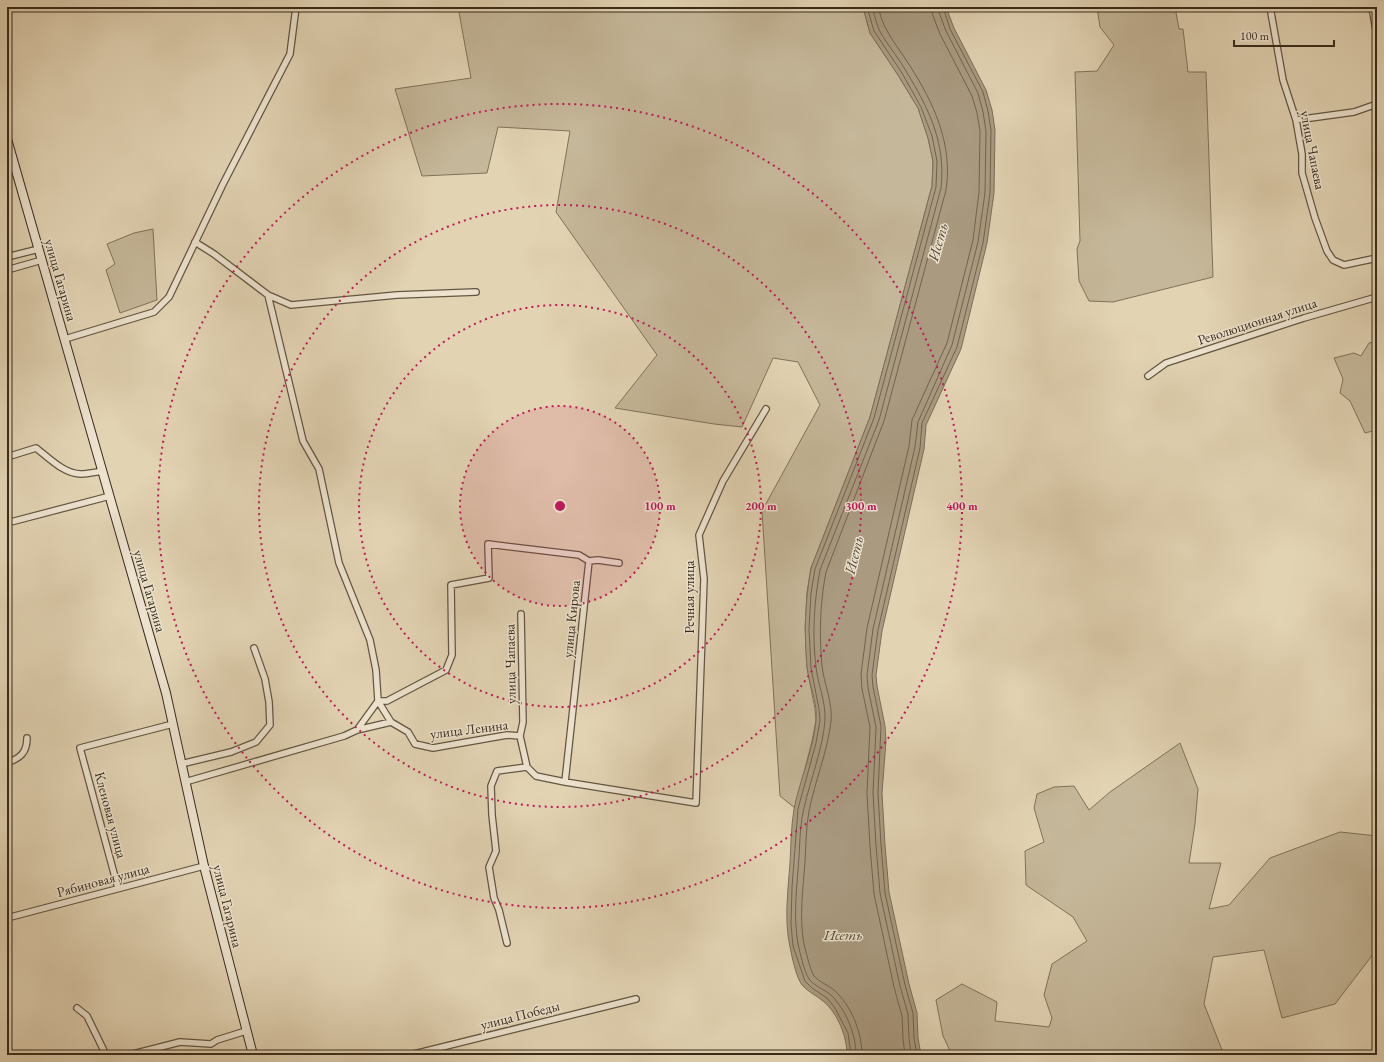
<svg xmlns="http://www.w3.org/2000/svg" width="1384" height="1062" font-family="'EB Garamond',serif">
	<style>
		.green { fill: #c5b799; stroke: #7f725a }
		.water { fill: #a99a80; stroke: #7c6e58 }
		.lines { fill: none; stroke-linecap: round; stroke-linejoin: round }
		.shore { stroke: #71634e; stroke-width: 1 }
		.minor-casing { stroke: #635642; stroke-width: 8 }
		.secondary-casing { stroke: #392c1c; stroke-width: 10 }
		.minor { stroke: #ece2ce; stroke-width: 5.5 }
		.secondary { stroke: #ece2ce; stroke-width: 8 }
		.ring { fill: none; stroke: #c2185b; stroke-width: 2; stroke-dasharray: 2 4 }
		.labels { text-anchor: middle; stroke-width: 3; stroke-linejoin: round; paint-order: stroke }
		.street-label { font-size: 14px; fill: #392c1c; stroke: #ece2ce }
		.water-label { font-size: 15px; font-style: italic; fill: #554835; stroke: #ece2ce }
		.centre { fill: #c2185b; stroke: #ece2ce; stroke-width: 2 }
		.ring-label { font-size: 12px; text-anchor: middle; font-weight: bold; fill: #c2185b; stroke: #ece2ce; stroke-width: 3; stroke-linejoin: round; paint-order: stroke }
	</style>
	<rect width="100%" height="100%" fill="#e2d3b3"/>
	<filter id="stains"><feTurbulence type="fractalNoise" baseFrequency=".005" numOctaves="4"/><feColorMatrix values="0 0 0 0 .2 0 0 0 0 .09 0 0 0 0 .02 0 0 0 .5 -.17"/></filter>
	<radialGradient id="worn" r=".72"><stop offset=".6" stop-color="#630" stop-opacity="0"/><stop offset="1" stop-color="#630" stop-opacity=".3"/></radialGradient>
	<path class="green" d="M458 7H863L870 33 898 75 918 108 928 138 933 161 932 186 870 417 811 568 807 592 805 628 807 668 815 709 816 720 812 741 795 808 780 796 762 511 820 405 798 362 773 358 742 427 714 424 615 408 657 355 556 212 570 131 498 127 487 173 422 176 395 89 471 78Z
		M1097 7H1175L1179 29H1183L1188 72H1206L1213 277 1113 302 1089 301 1079 281 1077 249 1080 241 1075 72 1097 71 1114 45 1100 27Z
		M153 229 157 300 120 313 106 270 115 264 107 244 134 233Z
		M1377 341V430L1365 433 1350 401 1340 393 1343 379 1334 358 1354 353 1361 356 1369 343Z
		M1180 743 1198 789 1195 824 1189 863H1221L1209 909 1229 905 1270 858 1340 832 1377 836V949L1335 1004 1282 1018 1264 950 1213 957 1204 1004 1224 1055H952L943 1036 936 1000 962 984 997 1002 995 1021 1049 1027 1052 1018 1044 995 1052 964 1087 941 1073 917 1026 885 1025 851 1044 842 1034 808 1037 794 1054 787 1074 786 1089 810 1110 792Z"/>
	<path class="water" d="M863 7H946L954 28 986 90 992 110 995 130 994 193 987 243 961 349 926 425 924 449 882 631 876 675 877 686 885 726 886 741 882 793 885 845 889 892 909 984 917 1013 918 1038 921 1055H847C847 1037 838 1013 823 1001 816 995 808 992 802 985 796 977 792 957 790 947 784 920 788 890 790 863 791 845 791 827 794 809 800 779 813 751 816 721 818 703 809 685 807 667 804 634 805 601 811 568L870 417 932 186 933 161 928 138 918 108 898 75 870 33Z"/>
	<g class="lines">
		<path class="shore" d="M851 1055 848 1033 835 1008 827 998 812 988 805 981 793 946 791 924 792 887 798 809 816 743 820 721 819 709 811 668 809 629 811 593 815 569 874 418 936 187 937 161 932 136 921 107 902 73 874 31 867 7
			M856 1055C856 1034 846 1010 831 995 824 989 814 986 809 979 804 971 800 953 798 944 793 916 797 885 799 857 800 841 800 824 804 808 810 781 823 748 825 720 826 702 818 685 816 667 812 635 814 602 820 570L879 420 941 188C946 143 929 109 906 71 899 58 883 40 878 27 876 21 874 14 872 7
			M862 1055C862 1032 851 1005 834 990 828 985 819 982 814 976 810 969 806 952 804 944 799 918 803 889 805 862 806 845 806 827 809 811 815 781 827 753 831 722 833 703 824 684 822 666 819 634 820 603 826 572L884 421 946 190C953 145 934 103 910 66 902 53 892 41 885 27 882 21 880 14 878 7
			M905 1055 903 1039 902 1016 894 987 874 894 870 846 867 793 870 727 862 689 861 674 867 628 909 446 912 420 947 343 973 240 979 192 980 131 977 113 972 96 940 34 932 13 931 7
			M911 1055 909 1038 908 1014 900 986 880 893 876 846 873 793 876 727 868 688 867 675 873 629 915 447 918 422 952 345 978 242 985 193 986 131 983 112 978 93 946 31 937 7
			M917 1055 914 1038 913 1013 905 985 885 893 881 845 878 793 881 726 873 687 872 675 878 630 920 448 922 423 957 347 983 243 990 193 991 130 988 111 983 92 950 29 943 7"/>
		<defs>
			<path id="minor" d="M1270 7 1283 80 1296 120 1302 154V173L1315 218 1327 251 1333 260 1344 265 1377 258
				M1372 7 1377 36
				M1296 120 1354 112 1377 104
				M195 242 214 254 268 295 291 305 397 295 476 292
				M7 257 39 249
				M7 270 42 260
				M268 295 303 441 319 469 339 563 370 640 376 670 378 701 391 722
				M65 339 154 312 169 297 223 184 290 54 296 7
				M1148 376 1166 363 1304 318 1377 297
				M7 457 36 448C49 458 64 474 81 474 88 474 96 472 103 471
				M7 523 110 496
				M589 561 598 560 619 563
				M357 730 378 701H387L446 670 452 655 451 585 489 578 488 544 579 555 589 561 565 782
				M520 736 523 722 521 614
				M7 763C20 758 27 753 27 738
				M181 764 231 752 256 742 270 725 269 702 265 679 254 648
				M185 782 344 736 357 730 391 722 408 732 415 744 433 748 507 735 520 736 527 767 536 776 565 782 696 803 704 579 699 535 723 481 766 409
				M118 888 80 748 173 724
				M7 918 204 866
				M507 943 499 910 494 898 489 867 496 851 492 815 491 786 497 771 527 767
				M77 1008 87 1016 106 1055
				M129 1055 180 1042 211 1044 217 1040 246 1031
				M410 1055 636 999"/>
			<path id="secondary" d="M7 139 166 693 204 866 253 1055"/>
		</defs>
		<use href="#minor" class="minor-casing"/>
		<use href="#secondary" class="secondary-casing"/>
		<use href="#minor" class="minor"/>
		<use href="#secondary" class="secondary"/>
	</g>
	<circle cx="560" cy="506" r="100" fill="#c2185b" fill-opacity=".12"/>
	<g class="ring">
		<circle cx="560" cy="506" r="100"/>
		<circle cx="560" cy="506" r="201"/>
		<circle cx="560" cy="506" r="301"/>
		<circle cx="560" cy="506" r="402"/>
	</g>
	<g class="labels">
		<g class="street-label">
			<text transform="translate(1313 150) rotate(79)" y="5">улица Чапаева</text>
			<text transform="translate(61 280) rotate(74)" y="5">улица Гагарина</text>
			<text transform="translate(1257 321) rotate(-18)" y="5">Революционная улица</text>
			<text transform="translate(150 591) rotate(74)" y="5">улица Гагарина</text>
			<text transform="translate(689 597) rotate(-90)" y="5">Речная улица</text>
			<text transform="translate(571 619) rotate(-84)" y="5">улица Кирова</text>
			<text transform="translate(510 664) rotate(-91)" y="5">улица Чапаева</text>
			<text transform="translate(469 729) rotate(-7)" y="5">улица Ленина</text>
			<text transform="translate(111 815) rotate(75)" y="5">Кленовая улица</text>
			<text transform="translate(103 880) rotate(-15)" y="5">Рябиновая улица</text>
			<text transform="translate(228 906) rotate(76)" y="5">улица Гагарина</text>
			<text transform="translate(520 1015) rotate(-14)" y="5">улица Победы</text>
		</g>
		<g class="water-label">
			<text transform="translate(938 242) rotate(-74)" y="5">Исеть</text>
			<text transform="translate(854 555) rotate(-76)" y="5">Исеть</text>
			<text x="843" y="940">Исеть</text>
		</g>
	</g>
	<circle cx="560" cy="506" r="6" class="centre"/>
	<g class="ring-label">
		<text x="660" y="510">100 m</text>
		<text x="761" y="510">200 m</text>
		<text x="861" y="510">300 m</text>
		<text x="962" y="510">400 m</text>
	</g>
	<rect width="1384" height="1062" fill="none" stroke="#e2d3b3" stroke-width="24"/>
	<rect x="8" y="8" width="1368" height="1046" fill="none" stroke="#392c1c" stroke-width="2"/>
	<rect x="12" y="12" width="1360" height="1038" fill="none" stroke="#392c1c"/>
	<path d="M1234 40v6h100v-6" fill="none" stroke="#392c1c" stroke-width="2"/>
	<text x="1240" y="40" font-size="12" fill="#392c1c" stroke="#ece2ce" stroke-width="3" paint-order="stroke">100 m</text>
	<rect width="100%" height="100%" filter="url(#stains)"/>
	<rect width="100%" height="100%" fill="url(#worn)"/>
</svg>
